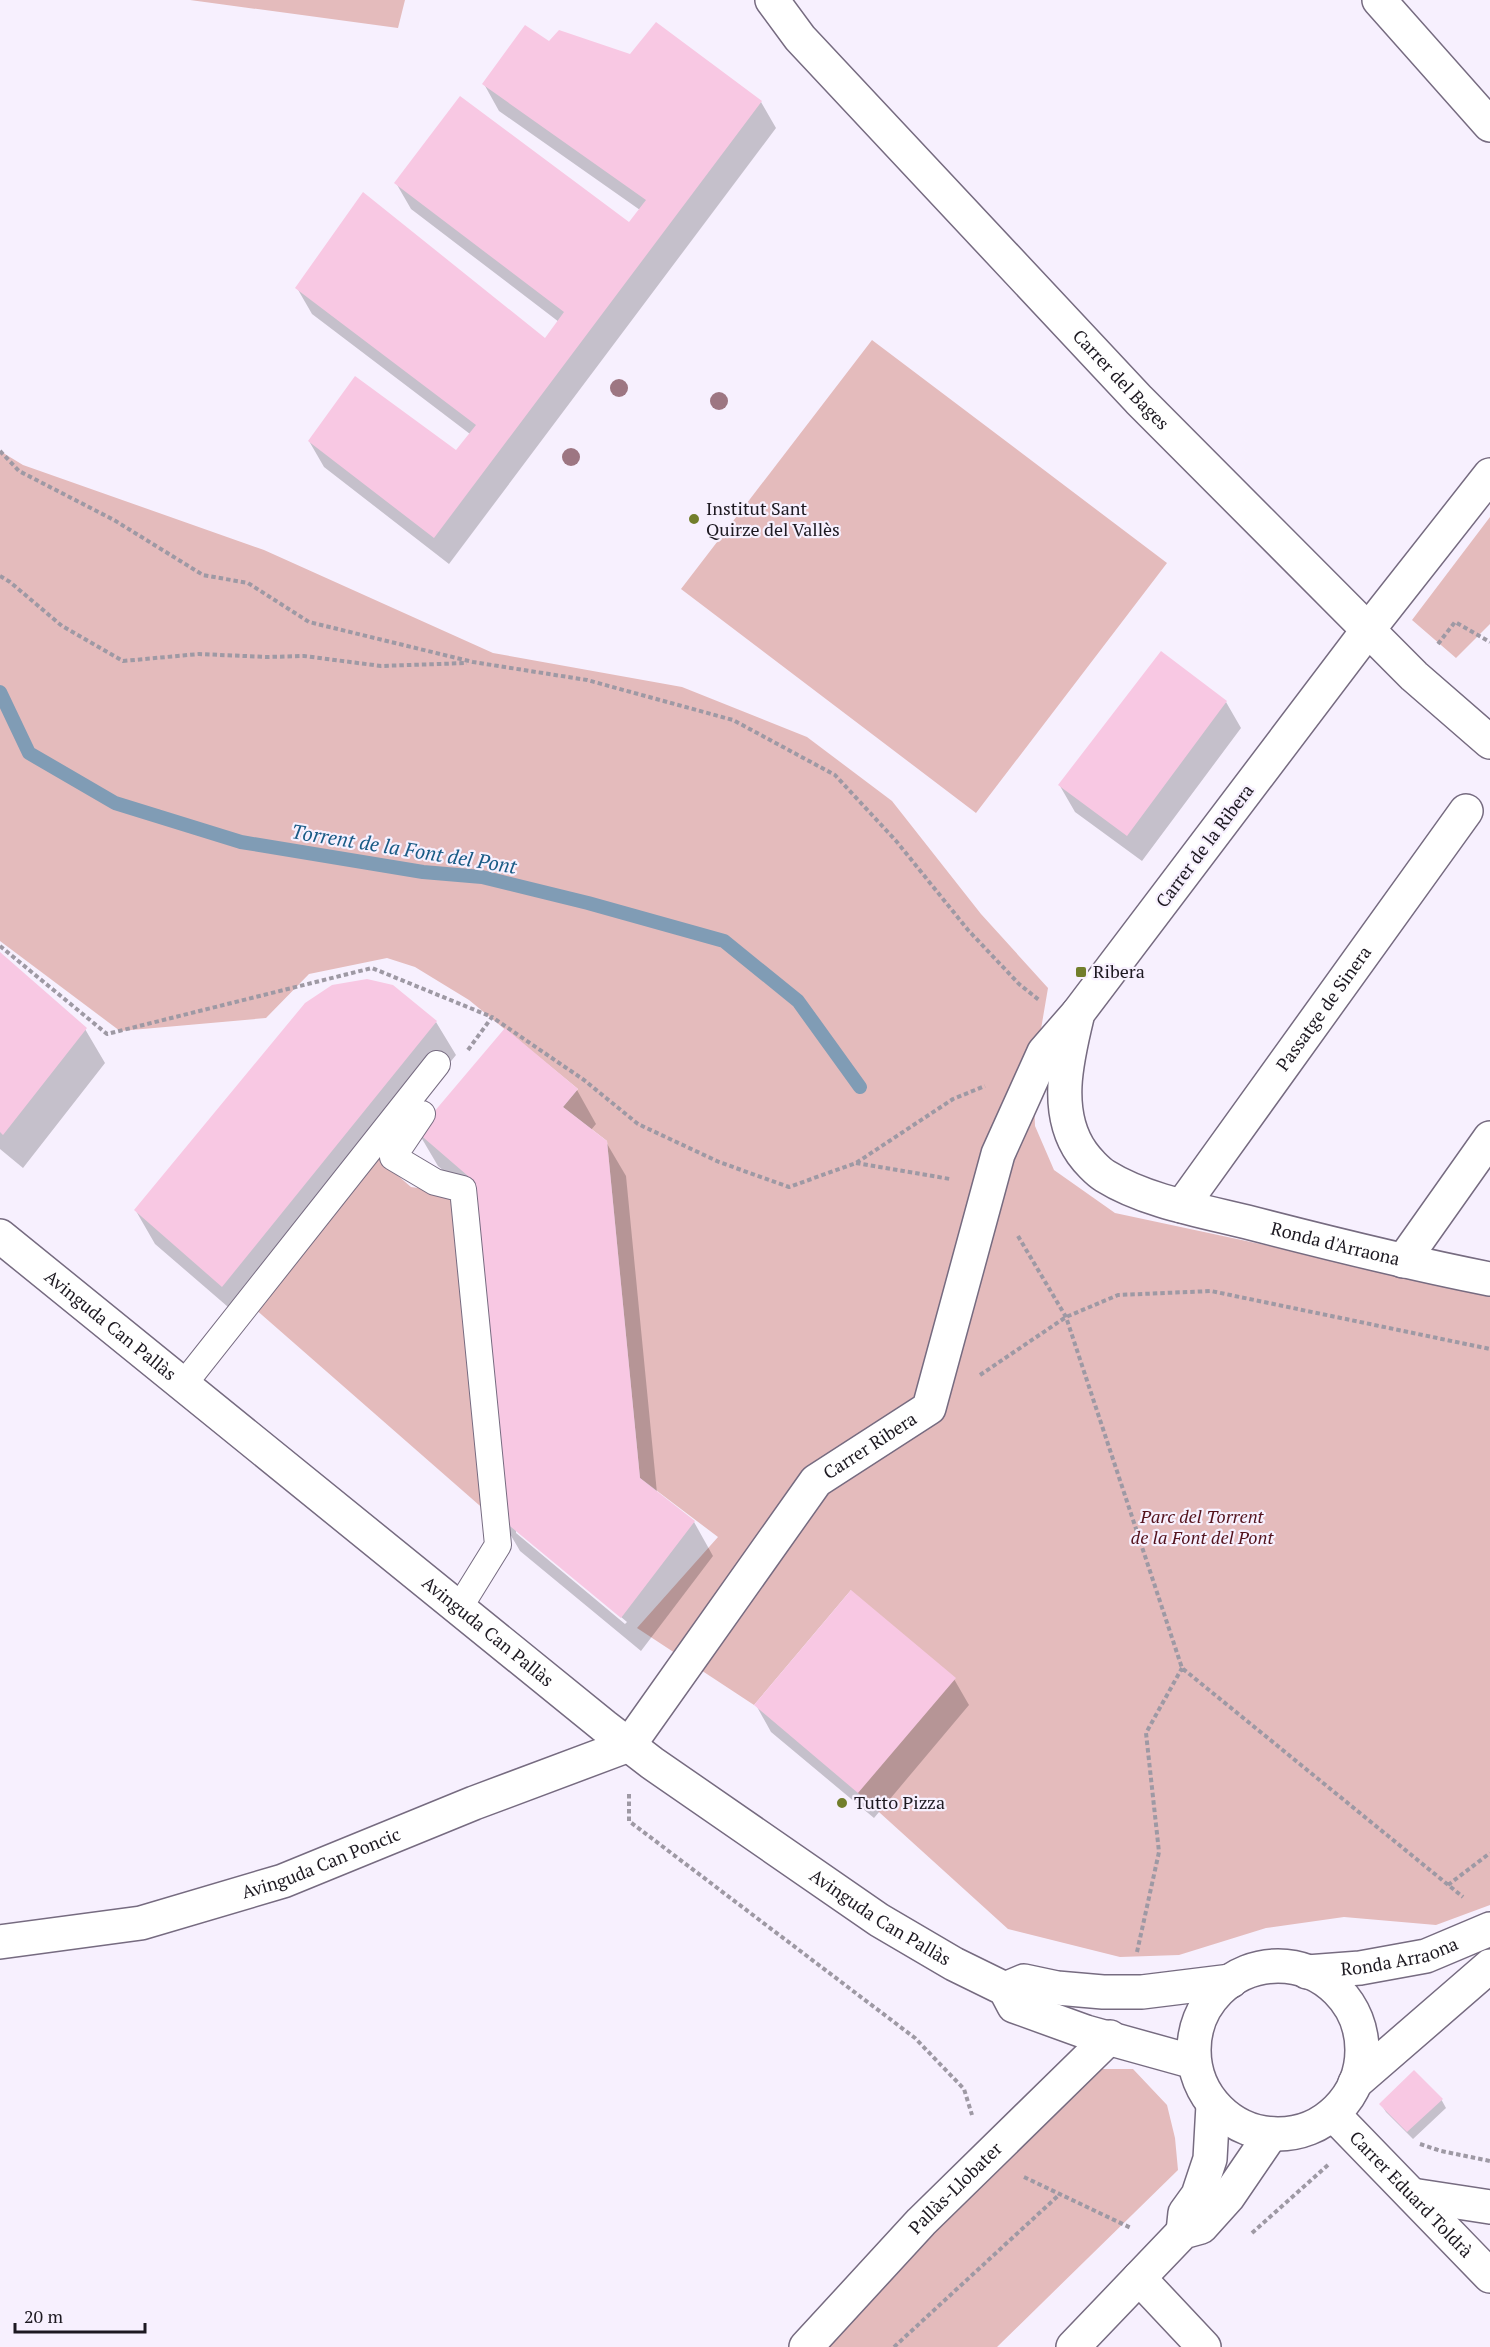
<svg xmlns="http://www.w3.org/2000/svg" width="1490" height="2347" font-family="'PT Serif',serif">
	<style>
		.green { fill: #e4bbbc }
		.shadow { fill: #0003; fill-rule: evenodd }
		.lines { fill: none; stroke-linecap: round; stroke-linejoin: round }
		.stream { stroke: #809cb5; stroke-width: 14 }
		.building { fill: #f8c8e3 }
		.service-casing { stroke: #766b80; stroke-width: 28 }
		.pedestrian-casing { stroke: #766b80; stroke-width: 36 }
		.minor-casing { stroke: #766b80; stroke-width: 36 }
		.path { stroke: #9e99a4; stroke-width: 4; stroke-dasharray: 4.5 3; stroke-linecap: butt }
		.service { stroke: #fff; stroke-width: 26 }
		.pedestrian { stroke: #fff; stroke-width: 33 }
		.minor { stroke: #fff; stroke-width: 33 }
		.tree { fill: #9d7682 }
		.poi-dot { fill: #727e2b; stroke: #f7f0fe; stroke-width: 2 }
		.labels { text-anchor: middle; stroke-width: 4.5; stroke-linejoin: round; paint-order: stroke }
		.street-label { font-size: 18px; fill: #1d1921; stroke: #f7f0fe }
		.poi-label { font-size: 18px; fill: #1d1921; stroke: #f7f0fe; text-anchor: start }
		.park-label { font-size: 18px; font-style: italic; fill: #53121c; stroke: #f7f0fe }
		.water-label { font-size: 20px; font-style: italic; fill: #185a85; stroke: #f7f0fe }
	</style>
	<rect width="100%" height="100%" fill="#f7f0fe"/>
	<path class="green" d="M190 0H405L398 28Z
		M872 340 1167 563 976 813 681 589Z
		M0 451 23 465 264 550 493 653 682 687 807 737 892 801 981 914 1048 988 1033 1076 1035 1126 1054 1170 1115 1213 1490 1293V1905L1436 1925 1344 1917 1266 1928 1179 1955 1120 1957 1008 1929 858 1793 851 1590 754 1705 637 1628 718 1537 640 1478 607 1141 563 1107 578 1089 469 1000 415 967 387 958 309 974 266 1018 120 1031 0 941Z
		M1490 517V624L1456 658 1412 620Z
		M374 1155 411 1187 458 1194 487 1512 245 1300Z
		M1098 2069H1133L1167 2105 1175 2138 1178 2170 997 2347H819Z"/>
	<path class="shadow" d="M549 42 761 102 776 128 449 564 324 467 309 441 456 452 470 434 312 314 297 288 546 340 559 322 411 209 396 183 630 224 640 210 499 111 484 84Z
		M1226 702 1241 728 1142 861 1075 812 1060 786Z
		M0 954 85 1029 105 1063 23 1168 0 1149Z
		M436 1022 456 1055 242 1319 155 1244 136 1211Z
		M577 1090 596 1124 591 1130 606 1142 626 1176 657 1493 694 1522 713 1556 641 1651 520 1551 500 1517 472 1195 438 1166 418 1132ZM516 1529 627 1622 625 1624 516 1533Z
		M954 1679 969 1705 874 1818 771 1732 756 1705Z
		M1441 2099 1446 2108 1413 2139 1386 2112 1381 2104Z"/>
	<g class="lines">
		<path class="stream" d="M0 692 29 753 115 803 241 842 423 872 482 877 588 903 724 941 798 1001 860 1087"/>
	</g>
	<path class="building" d="M656 22 762 101 434 538 308 441 355 376 456 450 476 425 295 288 363 192 545 338 564 312 394 183 460 96 629 222 646 200 482 84 525 25 549 41 559 30 630 54Z
		M1161 651 1227 701 1127 836 1058 785Z
		M0 952 87 1028 3 1135 0 1132Z
		M367 979 393 985 437 1021 222 1287 134 1210 305 1003 332 985Z
		M505 1028 578 1089 563 1107 607 1141 640 1478 695 1521 621 1618 499 1517 468 1176 417 1132Z
		M851 1590 956 1678 858 1793 754 1705Z
		M1414 2070 1443 2099 1407 2132 1379 2104Z"/>
	<g class="lines">
		<defs>
			<path id="service" d="M422 1114 393 1157 435 1182 463 1189 498 1545 459 1608
				M183 1385 437 1064"/>
			<g id="pedestrian">
				<path id="s1" d="M629 1745 816 1481 929 1408 998 1154 1044 1052 1078 1013"/>
			</g>
			<g id="minor">
				<path id="s2" d="M772 0 800 38 1139 400 1414 676 1490 742"/>
				<path d="M1379 0 1490 125"/>
				<path id="s3" d="M1490 475 1368 630 1078 1013C1067 1058 1053 1112 1082 1153 1087 1160 1097 1171 1105 1176 1145 1201 1202 1211 1247 1222 1328 1243 1408 1263 1490 1279"/>
				<path id="s4" d="M1182 1206 1466 811"/>
				<path id="s5" d="M0 1236 604 1726 652 1763 879 1920 954 1964 1005 1989 1014 2006 1086 2032 1194 2062"/>
				<path d="M1403 1261 1490 1138"/>
				<path id="s6" d="M0 1942 141 1923 283 1881 474 1803 629 1745"/>
				<circle cx="1278" cy="2050" r="84"/>
				<path id="s7" d="M1307 1972 1360 1968 1426 1956 1490 1929"/>
				<path d="M1005 1989 1024 1981 1057 1988 1103 1992H1142L1231 1981"/>
				<path d="M1355 2083 1490 1966"/>
				<path id="s8" d="M1333 2114 1490 2276"/>
				<path d="M1412 2195 1490 2207"/>
				<path d="M1183 2232 1185 2213 1198 2195 1210 2159 1213 2105"/>
				<path d="M1139 2278 1204 2347"/>
				<path id="s9" d="M806 2347 921 2222 1110 2037"/>
				<path d="M1073 2347 1183 2232 1201 2227 1228 2197 1271 2134"/>
			</g>
		</defs>
		<use href="#service" class="service-casing"/>
		<use href="#pedestrian" class="pedestrian-casing"/>
		<use href="#minor" class="minor-casing"/>
		<path class="path" d="M0 451 19 471 114 520 203 575 248 583 309 622 473 662 587 680 733 720 835 775 897 842 968 930 1019 984 1039 1000
			M0 576 10 582 62 626 123 661 199 654 267 657 304 656 381 666 467 663
			M1438 644 1455 622 1490 642
			M0 946 107 1034 372 968 492 1017
			M468 1050 492 1017 584 1080 638 1124 719 1162 789 1187 856 1163 953 1099 985 1086
			M856 1163 950 1179
			M1018 1236 1066 1317 1182 1668 1463 1897
			M980 1375 1066 1317 1118 1295 1211 1291 1490 1349
			M629 1794V1821L915 2038 964 2089 972 2115
			M1448 1885 1490 1853
			M1137 1952 1159 1852 1146 1733 1182 1668
			M1420 2144 1441 2151 1490 2161
			M1024 2177 1131 2228
			M1252 2233 1329 2164
			M894 2347 1060 2194"/>
		<use href="#service" class="service"/>
		<use href="#pedestrian" class="pedestrian"/>
		<use href="#minor" class="minor"/>
	</g>
	<g class="tree">
		<circle cx="619" cy="388" r="9"/>
		<circle cx="719" cy="401" r="9"/>
		<circle cx="571" cy="457" r="9"/>
	</g>
	<g class="poi-dot">
		<circle cx="694" cy="519" r="6"/>
		<rect x="1075" y="966" width="12" height="12" rx="3"/>
		<circle cx="842" cy="1803" r="6"/>
	</g>
	<g class="labels">
		<g class="street-label">
			<text dy="6" stroke="none"><textPath href="#s2" startOffset="516">Carrer del Bages</textPath></text>
			<text transform="translate(1205 846) rotate(-53)" y="6">Carrer de la Ribera</text>
			<text dy="6" stroke="none"><textPath href="#s4" startOffset="243">Passatge de Sinera</textPath></text>
			<text dy="6" stroke="none"><textPath href="#s3" startOffset="1096">Ronda d'Arraona</textPath></text>
			<text dy="6" stroke="none"><textPath href="#s5" startOffset="142">Avinguda Can Pallàs</textPath></text>
			<text dy="6" stroke="none"><textPath href="#s1" startOffset="388">Carrer Ribera</textPath></text>
			<text dy="6" stroke="none"><textPath href="#s5" startOffset="628">Avinguda Can Pallàs</textPath></text>
			<text dy="6" stroke="none"><textPath href="#s6" startOffset="332">Avinguda Can Poncic</textPath></text>
			<text dy="6" stroke="none"><textPath href="#s5" startOffset="1114">Avinguda Can Pallàs</textPath></text>
			<text dy="6" stroke="none"><textPath href="#s7" startOffset="94">Ronda Arraona</textPath></text>
			<text dy="6" stroke="none"><textPath href="#s9" startOffset="218">Pallàs-Llobater</textPath></text>
			<text dy="6" stroke="none"><textPath href="#s8" startOffset="112">Carrer Eduard Toldrà</textPath></text>
		</g>
		<g class="poi-label">
			<text x="706" y="515">Institut Sant<tspan x="706" dy="21">Quirze del Vallès</tspan></text>
			<text x="1093" y="978">Ribera</text>
			<text x="854" y="1809">Tutto Pizza</text>
		</g>
		<g class="park-label">
			<text x="1202" y="1523">Parc del Torrent<tspan x="1202" dy="21">de la Font del Pont</tspan></text>
		</g>
		<g class="water-label">
			<text transform="translate(404 849) rotate(9)" y="7">Torrent de la Font del Pont</text>
		</g>
	</g>
	<path d="M15 2323v9h130v-9" fill="none" stroke="#1d1921" stroke-width="3"/>
	<text x="24" y="2323" font-size="18" fill="#1d1921" stroke="#f7f0fe" stroke-width="4.5" paint-order="stroke">20 m</text>
</svg>
